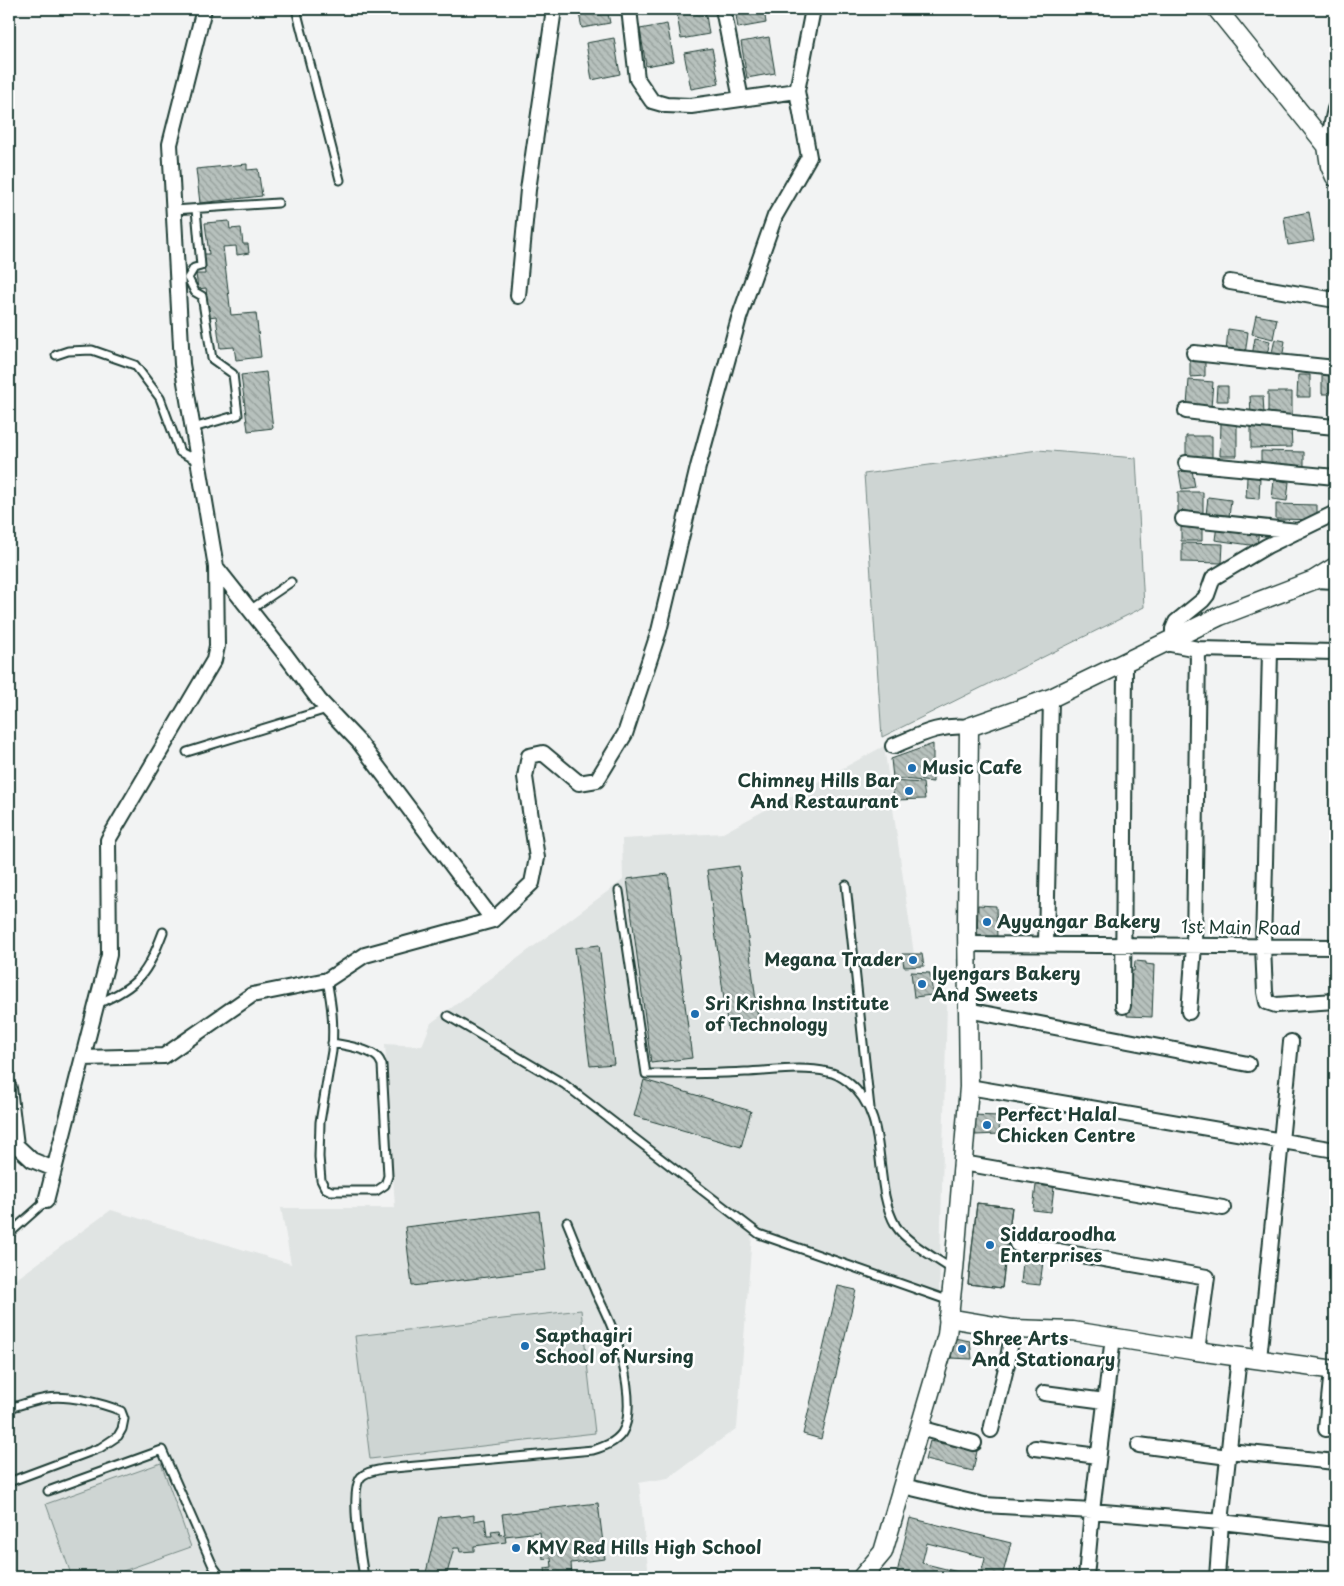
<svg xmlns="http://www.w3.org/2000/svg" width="1344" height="1586" font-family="'Playpen Sans',sans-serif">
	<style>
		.built { fill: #e0e4e3 }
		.green { fill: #ced5d3; stroke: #768984 }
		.building { fill: url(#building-back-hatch); stroke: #1f3d34 }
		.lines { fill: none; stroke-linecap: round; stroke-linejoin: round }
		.service-casing { stroke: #1f3d34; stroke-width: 11 }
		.minor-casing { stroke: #1f3d34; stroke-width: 18 }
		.tertiary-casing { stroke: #1f3d34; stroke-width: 21 }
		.service { stroke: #fff; stroke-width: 7 }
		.minor { stroke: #fff; stroke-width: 14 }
		.tertiary { stroke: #fff; stroke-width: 18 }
		.poi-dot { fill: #1f6fb2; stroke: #fff; stroke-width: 2 }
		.labels { text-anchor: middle; stroke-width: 5; stroke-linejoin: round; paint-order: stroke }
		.poi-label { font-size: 18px; font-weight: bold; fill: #1f3d34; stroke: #fff; text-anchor: start }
		.street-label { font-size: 18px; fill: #1f3d34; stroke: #fff }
	</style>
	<defs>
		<pattern id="building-back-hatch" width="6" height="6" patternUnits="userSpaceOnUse" patternTransform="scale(1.25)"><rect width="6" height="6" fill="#b7c1bd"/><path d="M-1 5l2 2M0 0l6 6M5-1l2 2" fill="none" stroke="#949e9a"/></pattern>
	</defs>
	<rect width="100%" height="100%" fill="#f2f3f3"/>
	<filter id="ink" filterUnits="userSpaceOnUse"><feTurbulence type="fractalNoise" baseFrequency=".02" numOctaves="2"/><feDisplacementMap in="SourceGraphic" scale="10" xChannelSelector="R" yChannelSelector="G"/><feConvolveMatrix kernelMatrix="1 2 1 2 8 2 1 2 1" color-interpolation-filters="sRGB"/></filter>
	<g filter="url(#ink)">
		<path class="built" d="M884 746 920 996 947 1005 939 1297 752 1236 737 1428 668 1478 639 1483 649 1577H9V1332L15 1280 111 1210 291 1264 281 1208H395L385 1044 422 1046 431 1023 623 880 622 839 723 833Z"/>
		<path class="green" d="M1038 450 1136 458 1144 607 882 737 864 474Z
			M581 1310 595 1433 370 1459 355 1336Z
			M161 1463 191 1547 106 1577H72L46 1504Z"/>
		<path class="building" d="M578 9H607L610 23 582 28Z
			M635 9H664V10L637 15Z
			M676 9H705L709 34 681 39Z
			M735 9H764L766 23 738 28Z
			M667 24 674 61 646 66 640 29Z
			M769 37 775 73 747 78 741 42Z
			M614 38 620 74 592 80 586 43Z
			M712 48 719 84 691 89 684 53Z
			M247 164V170L258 169 262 196 200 203 196 169Z
			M1309 212 1314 241 1288 245 1284 217Z
			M229 221 230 229 241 228 243 244H248L249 253 237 255 236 246 223 247 231 315 256 313 261 357 236 360 234 347 220 348 216 316 209 317 206 288 198 289 196 274H205L203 254H209L205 223Z
			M1256 315 1277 319 1273 339 1252 334Z
			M1228 329 1248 332 1245 355 1226 352Z
			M1255 338 1270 341 1266 359 1252 356Z
			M1275 339 1285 341 1282 359 1271 357Z
			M1205 357V376L1190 377V358Z
			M266 372 273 428 248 431 241 375Z
			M1298 375H1310V397H1297Z
			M1322 375H1334V394H1322Z
			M1189 380 1213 382 1211 408 1187 405Z
			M1217 386H1228V401H1216Z
			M1268 392H1292V415H1268Z
			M1250 396H1263L1264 414 1251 415Z
			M1221 423H1237V456H1220Z
			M1251 426H1291L1292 447 1251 448Z
			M1334 430H1335V451L1332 450Z
			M1186 436H1212V458H1186Z
			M1261 451 1304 452V467L1261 465Z
			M1192 470 1195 487 1182 489 1179 472Z
			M1247 477 1260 478 1259 499 1246 498Z
			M1274 480 1289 482 1287 501 1272 499Z
			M1178 492H1203V516H1178Z
			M1208 497 1231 500 1229 517 1206 515Z
			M1276 504 1317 505V520L1276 519Z
			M1181 523H1202V541H1181Z
			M1217 525 1259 530 1257 546 1215 540Z
			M1182 543 1223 544 1222 563 1182 562Z
			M933 744V782L893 778 891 759Z
			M892 781 923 783 925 799 894 800Z
			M739 866 759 1025 728 1030 707 870Z
			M668 874 692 1058 651 1063 627 879Z
			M978 905 996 906 997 938H977Z
			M599 945 614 1064 590 1066 575 948Z
			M902 954H922L924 966 904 967Z
			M1135 961 1146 962V964L1154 965 1152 1017 1127 1016 1129 971H1134Z
			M911 972 930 973 933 995 914 997Z
			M644 1080 751 1111 741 1147 634 1116Z
			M973 1115 998 1116 1000 1134 975 1135Z
			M1036 1185 1054 1187 1051 1212 1033 1210Z
			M977 1203 1012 1207 1002 1288 968 1284Z
			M977 1203 1012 1207 1002 1288 968 1284Z
			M539 1211 546 1270 412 1286 405 1227Z
			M1024 1252 1044 1254 1040 1285 1021 1283Z
			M838 1286 856 1290 821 1439 803 1434Z
			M954 1338 970 1341 972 1359 951 1358Z
			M930 1441 977 1451 973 1471 925 1460Z
			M598 1503 605 1559 571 1563 572 1577H546L545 1568 552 1567 551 1558 543 1559 540 1532 505 1536 506 1542 474 1546V1551L460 1552 459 1548H454L446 1577H425L439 1517 460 1515 461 1517 474 1515V1521L485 1519 487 1536H492L491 1531 499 1530 500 1535 505 1534 502 1514Z
			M910 1518 1011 1543 1002 1577H980L985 1559 984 1557 927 1543 922 1563 978 1577H896Z"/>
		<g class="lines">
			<defs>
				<path id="service" d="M296 9 340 180
					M174 210 278 203
					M56 355 68 351 92 350 135 365 160 398 180 452 198 461
					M193 428 238 415 233 374 212 359 202 296 195 292 188 278 194 268 201 266 196 209
					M250 610 291 582
					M187 752 327 709
					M846 885 870 1108
					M619 891 646 1074C679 1074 712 1074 745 1072 772 1071 802 1066 828 1072 835 1073 843 1078 848 1082 893 1118 870 1182 896 1226 906 1242 937 1259 953 1270
					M327 980C332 1006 334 1023 332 1051L320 1122 319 1157 321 1180 325 1188 331 1191H376L385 1185 388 1176 382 1065C381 1063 380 1060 378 1058 370 1049 344 1045 332 1043
					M97 1004C139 986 147 974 163 932
					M448 1016 564 1084 759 1234 950 1301
					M9 1234 46 1201
					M9 1408C21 1405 34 1400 47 1398 68 1395 102 1403 121 1411L124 1419 122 1429 118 1436 100 1448 9 1482
					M48 1491 162 1450 213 1566 221 1577
					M364 1577C361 1558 349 1491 361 1477 367 1471 375 1471 383 1469L593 1450C603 1447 615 1443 622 1433 636 1411 623 1359 615 1336 610 1321 603 1307 596 1293 586 1270 577 1246 567 1222"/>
				<path id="minor" d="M629 9 637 79 652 101 666 105 691 106 797 91
					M723 9 741 99
					M1327 146 1335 109
					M1230 282 1335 300
					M518 296 528 190 554 9
					M1194 353 1335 368
					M1186 411 1261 420 1335 427
					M1186 463 1335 477
					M1183 519 1298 531
					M216 567 284 653 319 700 359 742 493 920
					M1314 580 1335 581
					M1173 639V629L1176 622 1203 600 1207 595 1213 578 1267 546 1335 513
					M1165 643 1198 649 1335 652
					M1270 651 1263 947 1265 992 1267 1002 1276 1005 1335 1001
					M893 746C920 735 939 724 969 727
					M967 944 1335 947
					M1046 945 1051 698
					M1123 1006 1125 662
					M967 1010 1248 1064
					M1189 1012 1194 946 1198 649
					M83 1058 164 1056 252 995 327 980 365 955 493 920 532 883 537 858 525 777 529 756 543 753 579 783 597 780 625 734 659 631 698 467 739 318 775 216 809 157 797 91 813 9
					M969 1087 1335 1150
					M9 1088 16 1145 32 1160 54 1169
					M963 1163 1223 1208
					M46 1201 109 955 108 840 214 660 217 646 216 567 182 364 170 144 204 9
					M1017 1244 1207 1277 1197 1351
					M1259 1359 1291 1042
					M1044 1393 1105 1401
					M920 1428 974 1443
					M1326 1429 1332 1370
					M991 1430 1007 1364 1013 1329
					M1139 1445 1228 1457
					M1035 1448 1098 1456
					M1229 1451 1335 1462
					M903 1486 984 1505 1092 1511 1221 1522 1335 1535
					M1086 1577 1092 1511 1113 1337
					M1217 1577 1221 1522 1239 1357"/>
				<path id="tertiary" d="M1217 9 1327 146 1330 166 1335 177
					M948 1318 1013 1329 1073 1331 1197 1351 1335 1370
					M862 1577 883 1552 947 1335 954 1270 969 1087 967 927 969 727 1051 698 1220 616 1314 580 1335 567"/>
			</defs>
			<use href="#service" class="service-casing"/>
			<use href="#minor" class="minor-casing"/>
			<use href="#tertiary" class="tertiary-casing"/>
			<use href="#service" class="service"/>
			<use href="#minor" class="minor"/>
			<use href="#tertiary" class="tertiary"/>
		</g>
	</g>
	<g class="poi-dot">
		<circle cx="912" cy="768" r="5"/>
		<circle cx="909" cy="791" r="5"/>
		<circle cx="987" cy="922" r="5"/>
		<circle cx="913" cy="960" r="5"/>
		<circle cx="922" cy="984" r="5"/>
		<circle cx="695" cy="1014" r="5"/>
		<circle cx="987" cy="1125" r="5"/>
		<circle cx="990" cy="1245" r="5"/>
		<circle cx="525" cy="1346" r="5"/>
		<circle cx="962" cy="1349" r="5"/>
		<circle cx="516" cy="1548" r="5"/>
	</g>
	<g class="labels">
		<g class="poi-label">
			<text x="922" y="774">Music Cafe</text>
			<text x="899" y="787" text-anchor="end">Chimney Hills Bar<tspan x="899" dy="21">And Restaurant</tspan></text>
			<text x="997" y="928">Ayyangar Bakery</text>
			<text x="903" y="966" text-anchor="end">Megana Trader</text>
			<text x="932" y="980">Iyengars Bakery<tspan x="932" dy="21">And Sweets</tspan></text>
			<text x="705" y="1010">Sri Krishna Institute<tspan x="705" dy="21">of Technology</tspan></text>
			<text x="997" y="1121">Perfect Halal<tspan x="997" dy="21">Chicken Centre</tspan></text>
			<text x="1000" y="1241">Siddaroodha<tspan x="1000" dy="21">Enterprises</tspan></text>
			<text x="535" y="1342">Sapthagiri<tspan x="535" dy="21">School of Nursing</tspan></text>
			<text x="972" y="1345">Shree Arts<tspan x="972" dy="21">And Stationary</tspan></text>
			<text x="526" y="1554">KMV Red Hills High School</text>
		</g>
		<g class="street-label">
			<text transform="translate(1241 928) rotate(1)" y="6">1st Main Road</text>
		</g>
	</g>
	<rect width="1344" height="1586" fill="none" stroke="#fff" stroke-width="30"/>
	<rect x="15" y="15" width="1314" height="1556" fill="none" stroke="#1f3d34" stroke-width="2" filter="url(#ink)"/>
</svg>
